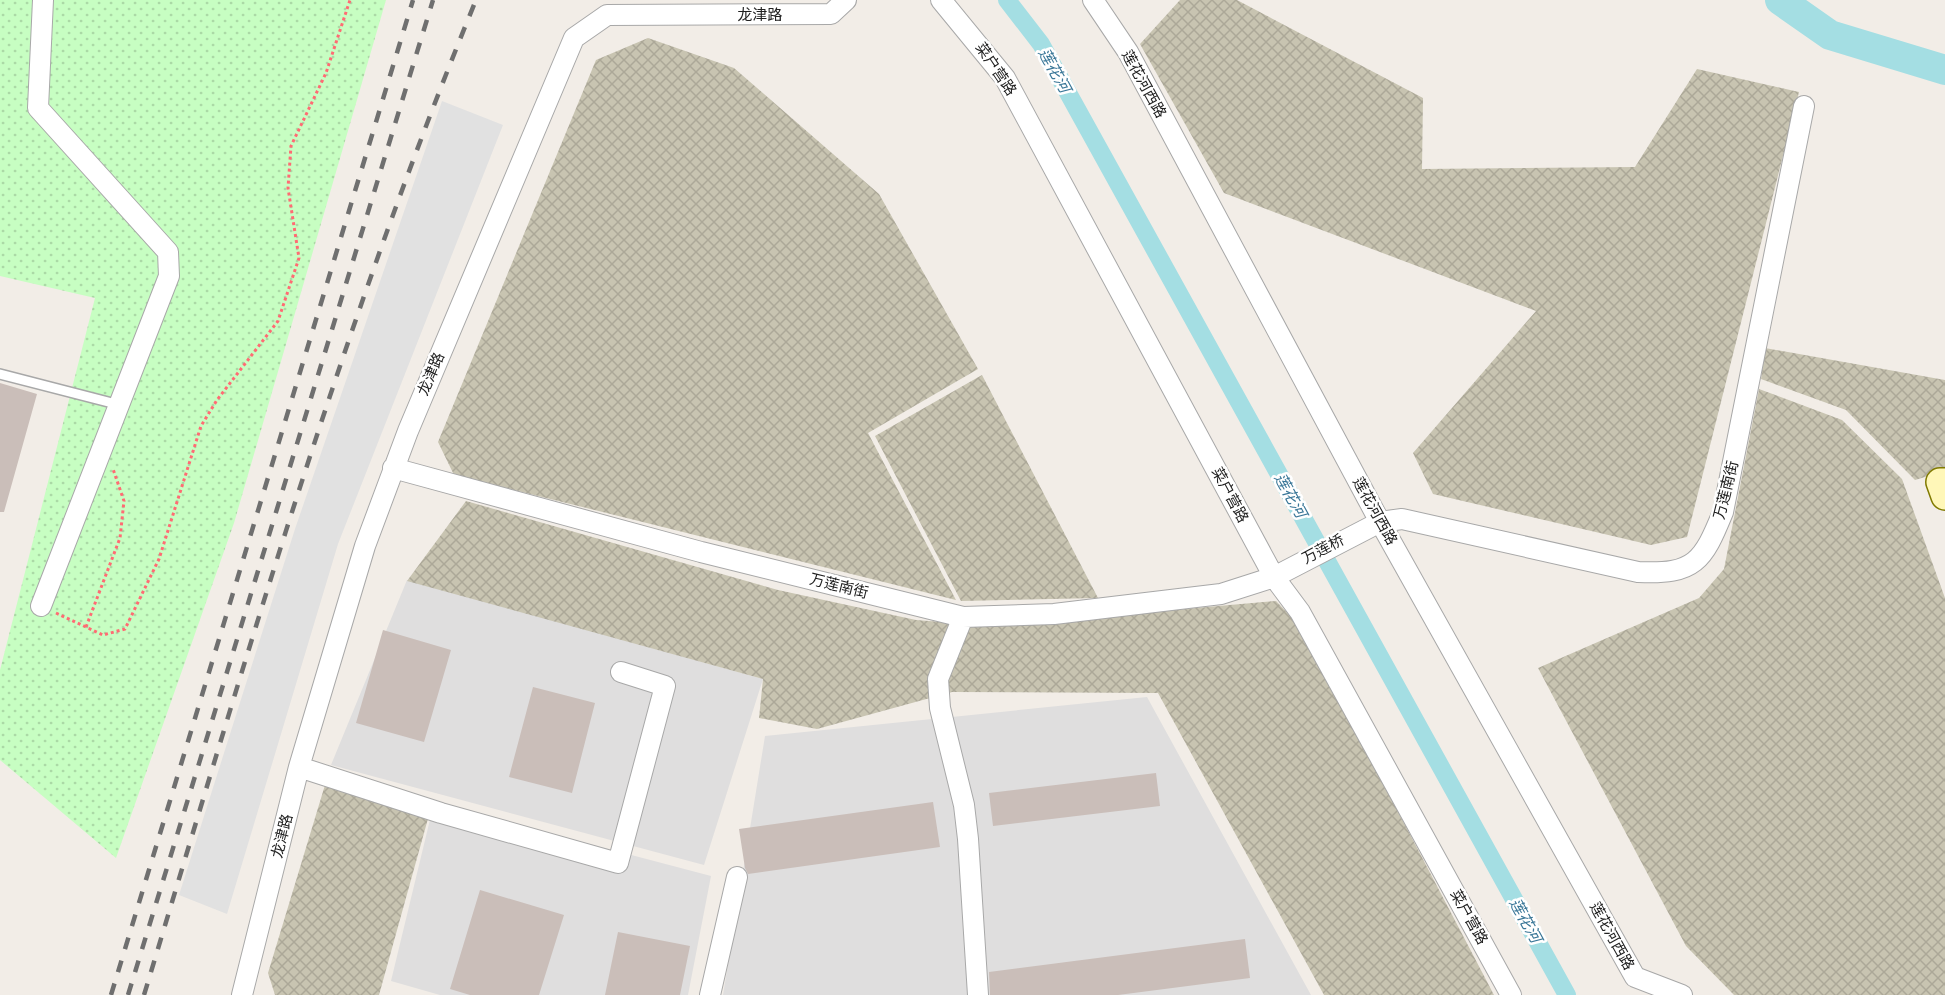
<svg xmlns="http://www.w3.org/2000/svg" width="1945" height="995" font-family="Manrope,'Noto Sans SC',sans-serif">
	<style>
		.residential { fill: #dfdede }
		.construction { fill: url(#construction-cross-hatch) }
		.park { fill: url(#park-dots) }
		.parking { fill: #e1e1e1 }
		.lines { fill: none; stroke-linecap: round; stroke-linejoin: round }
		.canal { stroke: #a4dee3; stroke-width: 18 }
		.river { stroke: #a4dee3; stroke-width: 30 }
		.building { fill: #cabeb9 }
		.lane-casing { stroke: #a8a8a8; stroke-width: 12 }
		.street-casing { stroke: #a8a8a8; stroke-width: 22 }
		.secondary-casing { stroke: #807a00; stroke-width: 30 }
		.path { stroke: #ff6b73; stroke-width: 3; stroke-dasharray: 3 3; stroke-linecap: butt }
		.lane { stroke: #fff; stroke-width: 9 }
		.street { stroke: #fff; stroke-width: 20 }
		.secondary { stroke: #fff7b8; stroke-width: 27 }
		.rail { stroke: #6f6f6f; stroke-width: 4.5; stroke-dasharray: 12 12; stroke-linecap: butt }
		.labels { text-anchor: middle; stroke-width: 5; stroke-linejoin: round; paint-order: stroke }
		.street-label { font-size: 15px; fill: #212121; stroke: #fff }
		.water-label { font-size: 16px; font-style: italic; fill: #3a7798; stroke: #fff }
	</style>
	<defs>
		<pattern id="construction-cross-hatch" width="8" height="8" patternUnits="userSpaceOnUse" patternTransform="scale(1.5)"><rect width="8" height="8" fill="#c8c4b1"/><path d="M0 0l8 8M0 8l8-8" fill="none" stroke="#aca898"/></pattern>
		<pattern id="park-dots" width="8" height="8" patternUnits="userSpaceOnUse" patternTransform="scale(1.5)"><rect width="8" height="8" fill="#c7fec2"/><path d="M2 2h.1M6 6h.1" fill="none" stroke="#abd9a6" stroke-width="1.8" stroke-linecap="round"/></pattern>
	</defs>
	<rect width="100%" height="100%" fill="#f2ede7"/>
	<path class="residential" d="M407 580 763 679 704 865 331 765Z
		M1147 697 1311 995H723L765 736Z
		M434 803 711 876 688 995H440L391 981Z"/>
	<path class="construction" d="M1180 0H1237L1423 98 1422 169 1635 167 1697 69 1799 92 1687 537 1651 545 1433 494 1413 453 1536 311 1224 193 1140 44Z
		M648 38 734 68 879 194 978 369 868 433 956 600 454 475 438 442 596 60Z
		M1765 348 1945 380V471L1915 480 1846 410 1761 379Z
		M982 375 1098 598 961 601 875 436Z
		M1759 389 1842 420 1902 479 1945 598V995H1734L1686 946 1538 668 1699 598 1724 569Z
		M466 501 778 590 916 620 993 626 1276 601 1302 628 1494 995H1324L1158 693 952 692 817 729 759 718 763 679 407 581Z
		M325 785 429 815 379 995H275L268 973Z"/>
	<path class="park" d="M0 0H386L234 523 116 858 0 760V670L95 298 0 276Z"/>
	<path class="parking" d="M442 101 503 125 338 544 227 914 179 895 295 529Z"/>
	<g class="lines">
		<path class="canal" d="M1007 0 1041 44 1567 995"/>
		<path class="river" d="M1780 0 1830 35 1945 70"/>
	</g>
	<path class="building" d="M0 383 37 394 4 512H0Z
		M383 630 451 650 424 742 356 723Z
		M533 687 595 703 572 793 509 777Z
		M1156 773 1160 806 993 826 989 793Z
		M933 802 940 847 748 874 745 868 739 829Z
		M480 890 564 915 539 995H470L450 989Z
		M618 932 690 946 680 995H605Z
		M1245 939 1250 978 1118 995H990L989 972Z"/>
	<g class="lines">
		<defs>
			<path id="lane" d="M0 374 120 405"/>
			<path id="street" d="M941 0 1005 78 1274 577 1300 612 1511 995
				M1093 0 1128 52 1380 522 1635 977 1682 995
				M393 468 701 552 963 617 1054 614 1221 594 1274 577 1380 522 1402 519 1638 572C1695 575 1703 561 1723 512L1804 106
				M41 606 169 276 168 252 38 108 43 0
				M963 617 938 679 940 708 964 805 968 839 978 995
				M299 767 441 813 618 863 665 686 621 672
				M242 995 299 767 365 546 408 431 574 38 607 15 831 14 846 0
				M710 995 737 877"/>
			<path id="secondary" d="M1945 482H1940L1945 496"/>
		</defs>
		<use href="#lane" class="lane-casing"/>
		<use href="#street" class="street-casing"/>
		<use href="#secondary" class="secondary-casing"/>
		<path class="path" d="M56 613 103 635 125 629 159 559 201 426 217 400 278 321 299 258 288 188 291 146 326 73 350 0
			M86 627 120 538 124 501 113 469"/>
		<use href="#lane" class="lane"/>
		<use href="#street" class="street"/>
		<use href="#secondary" class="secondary"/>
		<path class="rail" d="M111 995 413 0
			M128 995 433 0
			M144 995C245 661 343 323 476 0"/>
	</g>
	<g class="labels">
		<g class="street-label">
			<text x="760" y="20">龙津路</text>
			<text transform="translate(996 69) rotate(56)" y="5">菜户营路</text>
			<text transform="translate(1144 84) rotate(61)" y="5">莲花河西路</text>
			<text transform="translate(431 374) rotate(-67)" y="5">龙津路</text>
			<text transform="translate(1726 490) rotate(-76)" y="5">万莲南街</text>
			<text transform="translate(1230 495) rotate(62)" y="5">菜户营路</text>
			<text transform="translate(1375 511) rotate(61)" y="5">莲花河西路</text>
			<text transform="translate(1323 549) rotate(-28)" y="5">万莲桥</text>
			<text transform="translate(839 586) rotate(14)" y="5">万莲南街</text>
			<text transform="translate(282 836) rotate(-76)" y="5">龙津路</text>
			<text transform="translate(1469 917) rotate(61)" y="5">菜户营路</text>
			<text transform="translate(1612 936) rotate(61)" y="5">莲花河西路</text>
		</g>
		<g class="water-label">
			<text transform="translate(1055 70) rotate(61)" y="6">莲花河</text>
			<text transform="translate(1291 495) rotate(61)" y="6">莲花河</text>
			<text transform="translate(1526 920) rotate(61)" y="6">莲花河</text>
		</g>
	</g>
</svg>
